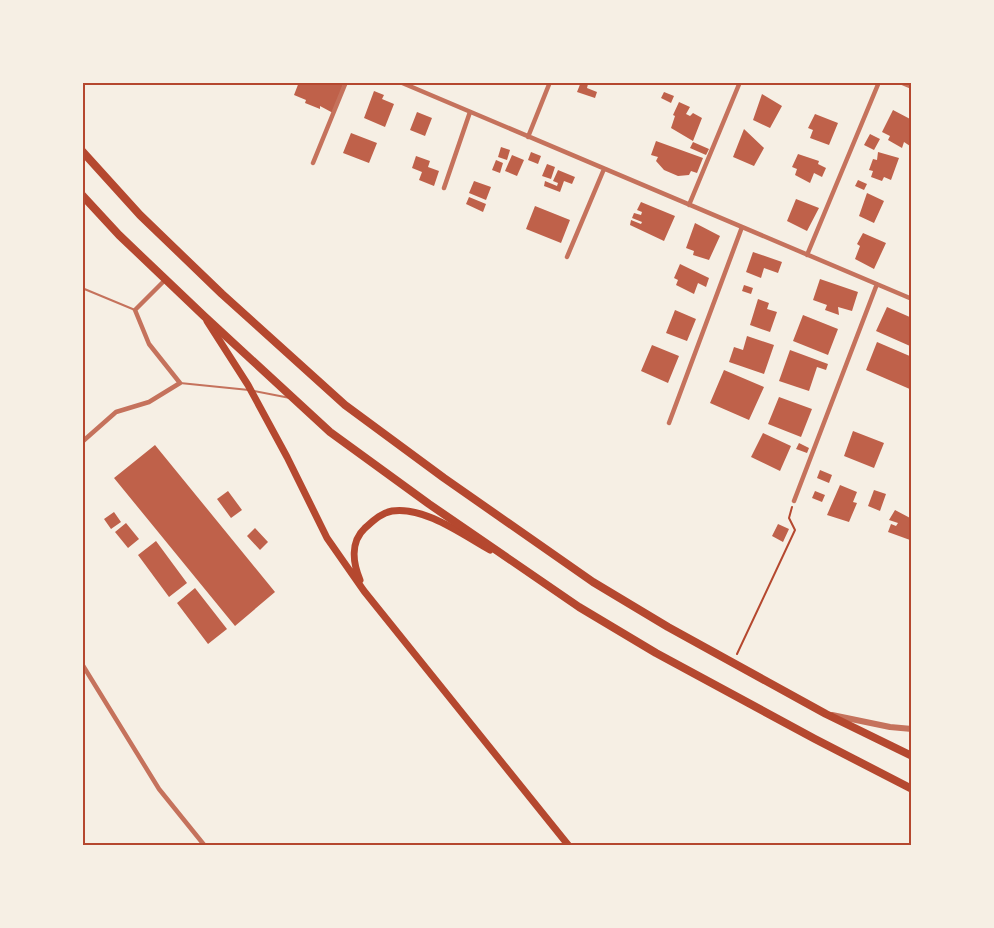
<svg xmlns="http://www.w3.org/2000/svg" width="994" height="928" font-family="'Exo 2',sans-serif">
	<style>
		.building { fill: #bf614a }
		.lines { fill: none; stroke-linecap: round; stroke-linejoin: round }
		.path { stroke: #b5482f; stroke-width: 2 }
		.service { stroke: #c5725c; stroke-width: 2 }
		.minor { stroke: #c5725c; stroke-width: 4.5 }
		.tertiary { stroke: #c5725c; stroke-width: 6 }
		.secondary { stroke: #b5482f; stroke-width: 7 }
		.trunk { stroke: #b5482f; stroke-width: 8 }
		.neatline { fill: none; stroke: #b5482f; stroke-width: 2 }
	</style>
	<rect width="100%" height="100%" fill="#f6efe4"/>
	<path class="building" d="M299 82H344L333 113 320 106V109L305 103 306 100 294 95Z
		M581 82 588 84 587 88 597 92 595 98 577 92Z
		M374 91 384 95 382 99 394 104 385 127 364 118Z
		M664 92 674 96 671 103 661 98Z
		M762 94 782 106 770 128 753 120Z
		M679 102 690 107 686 114 690 116 693 113 702 118 693 141 671 128 675 116 673 115Z
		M893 110 912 120V142L910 146 904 142 902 148 888 140 890 136 882 132Z
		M417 112 432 118 425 136 410 130Z
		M815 114 838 123 829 145 810 138 813 130 808 128Z
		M744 129 764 148 754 166 733 157Z
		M351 133 377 143 369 163 343 153Z
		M870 134 880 139 874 150 864 145Z
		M656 141 703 158 697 173 691 171 689 175 678 176 664 170 656 161 658 157 651 155Z
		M693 142 709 149 706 155 690 148Z
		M501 147 510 150 507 160 498 157Z
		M531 152 541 156 538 164 528 160Z
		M878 152 899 158 891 180 884 177 882 181 871 177 873 171 869 170 873 159 877 160Z
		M798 154 819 161 818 164 826 168 822 177 814 173 810 183 795 175 797 169 792 167Z
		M512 155 524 160 517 176 505 171Z
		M416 156 430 161 428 167 439 171 434 186 419 180 422 172 412 168Z
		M496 160 503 163 500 173 492 170Z
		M547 164 555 167 551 179 542 176Z
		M558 170 575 177 572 184 564 181 560 192 544 186 545 181 557 186 558 183 553 181Z
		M858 180 867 184 864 190 855 186Z
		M474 181 491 187 486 200 469 193Z
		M867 193 884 201 874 223 859 216Z
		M469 197 486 204 483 212 466 204Z
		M796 199 819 208 807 231 787 221Z
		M641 202 675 216 664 241 630 225 631 220 641 224 642 222 632 218 634 213 641 215 642 212 637 210Z
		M535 206 570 220 561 243 526 229Z
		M695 223 720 236 709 260 693 255 694 251 686 248Z
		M863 233 886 243 874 269 855 259 860 246 857 244Z
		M753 252 782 262 778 273 764 268 761 278 746 272Z
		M680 264 709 278 706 287 698 283 694 294 676 285 678 280 674 278Z
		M820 279 858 292 852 311 838 307 839 315 825 310 827 305 813 300Z
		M744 285 753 288 751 294 742 291Z
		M758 299 769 303 767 309 777 312 770 332 750 325Z
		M887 307 912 318 910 346 876 331Z
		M675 310 696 319 687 341 666 333Z
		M803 315 838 329 828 355 793 341Z
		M747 336 774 345 764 374 729 362 734 347 743 350Z
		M877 342 912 357V390L866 370Z
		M652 345 679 356 668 383 641 371Z
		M790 350 828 364 826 370 817 367 809 391 779 381Z
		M724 370 764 387 749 420 710 403Z
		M779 397 812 409 801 437 768 424Z
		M853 431 884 443 874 468 844 456Z
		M763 433 791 446 780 471 751 457Z
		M799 443 809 448 807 453 796 449Z
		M155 445 275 592 235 626 114 478Z
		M820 470 832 475 829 483 817 478Z
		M840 485 857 492 853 502 857 503 849 522 827 515Z
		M874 490 886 494 880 511 868 506Z
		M228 491 242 510 231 518 217 499Z
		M815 491 825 495 822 502 812 498Z
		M895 510 912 519 910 540 888 532 891 524 896 526 898 523 889 520Z
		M114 512 121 522 111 529 104 519Z
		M126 523 139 539 128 548 115 532Z
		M778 524 789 529 783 542 772 536Z
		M255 528 268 542 260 550 247 536Z
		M156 541 187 583 169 597 138 555Z
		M195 588 227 629 208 644 177 603Z"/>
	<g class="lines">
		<path class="path" d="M737 654 795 530 789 518 792 507"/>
		<path class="service" d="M82 288 135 310
			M180 383 249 390
			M254 391 290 398"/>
		<path class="minor" d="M400 82 912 299
			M900 82 912 87
			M528 137 550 82
			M313 163 346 82
			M444 188 470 112
			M689 205 740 82
			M807 255 879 82
			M567 257 604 169
			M669 423 742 227
			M82 442 116 412 149 402 180 383 149 344 135 310 166 279
			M794 501 877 284
			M82 664 159 789 205 846"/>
		<path class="tertiary" d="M832 715 890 727 912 729"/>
		<path class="secondary" d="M207 321 248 385 287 457 327 538 364 591 569 846
			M360 580C353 563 350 542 365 528 373 521 381 513 392 511 424 506 463 535 490 550"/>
		<path class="trunk" d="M82 151 140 215 222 294 345 405 444 478 593 582 668 627 826 714 912 756
			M82 195 119 235 204 316 330 432 429 504 579 607 656 653 815 739 912 789"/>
	</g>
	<rect width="994" height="928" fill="none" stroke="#f6efe4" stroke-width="168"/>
	<rect x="84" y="84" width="826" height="760" class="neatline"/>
</svg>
